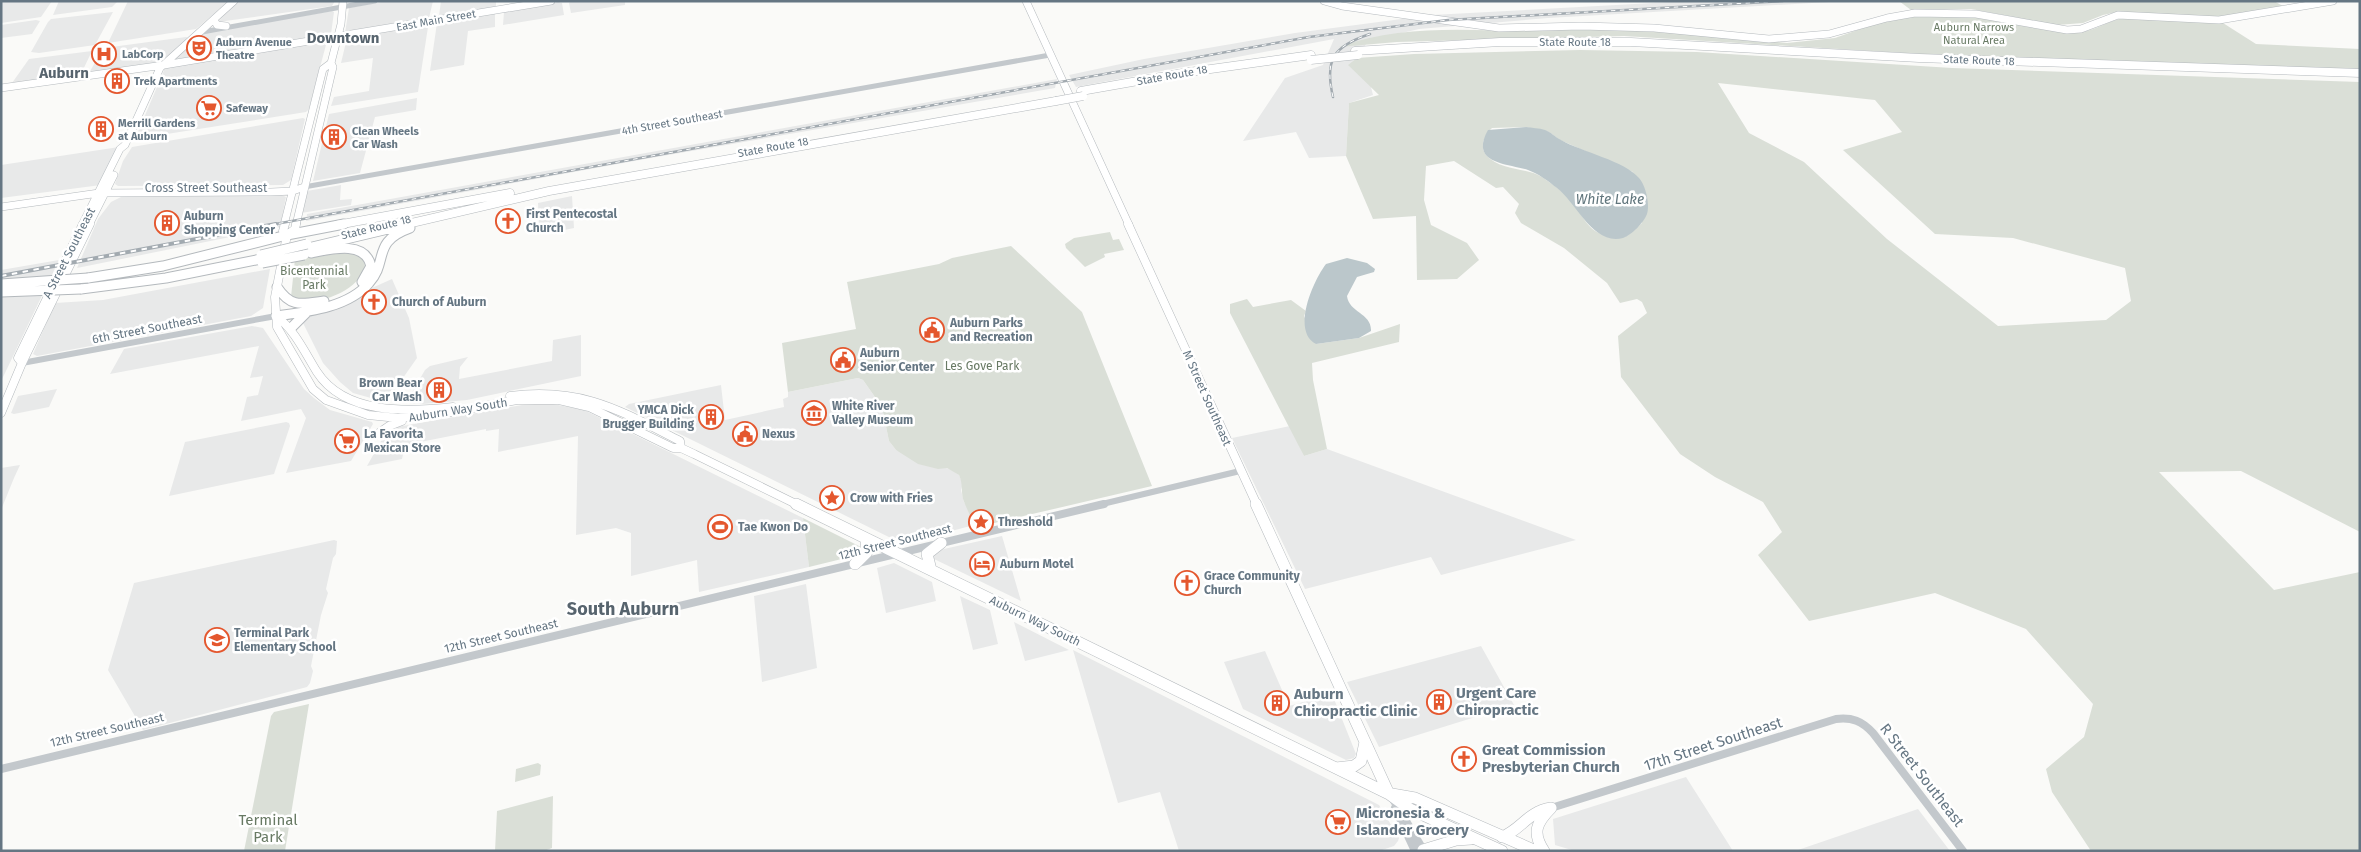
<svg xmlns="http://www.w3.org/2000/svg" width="2361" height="852" font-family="'Fira Sans',sans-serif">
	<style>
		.built { fill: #e8e9e9 }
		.green { fill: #dadfd7; fill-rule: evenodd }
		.water { fill: #bbc7cb }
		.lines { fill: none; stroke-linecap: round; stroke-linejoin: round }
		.major-far2-casing { stroke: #b5babe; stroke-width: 8 }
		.major-far1-casing { stroke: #b5babe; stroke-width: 9 }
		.major-casing { stroke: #b5babe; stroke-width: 12 }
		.highway-far1-casing { stroke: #b4b9bd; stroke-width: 9 }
		.highway-casing { stroke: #b4b9bd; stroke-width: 11 }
		.minor-far2 { stroke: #c3c8cc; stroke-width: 5 }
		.minor-far1 { stroke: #c3c8cc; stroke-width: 6 }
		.minor { stroke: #c3c8cc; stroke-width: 8 }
		.major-far2 { stroke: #fff; stroke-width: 7 }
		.major-far1 { stroke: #fff; stroke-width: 8 }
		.major { stroke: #fff; stroke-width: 11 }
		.highway-far1 { stroke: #fff; stroke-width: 8 }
		.highway { stroke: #fff; stroke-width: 9 }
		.rail-far1-casing { stroke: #a2aab0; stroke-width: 2.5 }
		.rail-casing { stroke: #a2aab0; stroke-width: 4 }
		.rail-far1 { stroke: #fff; stroke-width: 1; stroke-dasharray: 4.5; stroke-linecap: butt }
		.rail { stroke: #fff; stroke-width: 2; stroke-dasharray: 5.5; stroke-linecap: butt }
		.highway-bridge-far1-casing { stroke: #b4b9bd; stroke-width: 9; stroke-linecap: butt }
		.highway-bridge-casing { stroke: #b4b9bd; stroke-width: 11; stroke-linecap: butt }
		.highway-bridge-far1 { stroke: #fff; stroke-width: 8 }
		.highway-bridge { stroke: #fff; stroke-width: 9 }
		.labels { text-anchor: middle; stroke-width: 5; stroke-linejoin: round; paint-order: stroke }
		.far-street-label { font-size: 11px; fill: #657683; stroke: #fff }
		.far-park-label { font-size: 11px; fill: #687a64; stroke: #fff }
		.far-poi-label { font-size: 11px; font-weight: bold; fill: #657683; stroke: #fff; text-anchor: start }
		.street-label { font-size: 12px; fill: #657683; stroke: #fff }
		.poi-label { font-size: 12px; font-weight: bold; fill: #657683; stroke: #fff; text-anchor: start }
		.park-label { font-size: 12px; fill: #687a64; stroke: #fff }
		.water-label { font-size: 14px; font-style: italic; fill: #60757c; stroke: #fff }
		.far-district-label { font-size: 15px; font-weight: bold; fill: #57646e; stroke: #fff }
		.near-poi-label { font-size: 15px; font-weight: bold; fill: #657683; stroke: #fff; text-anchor: start }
		.near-street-label { font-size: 15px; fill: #657683; stroke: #fff }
		.near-park-label { font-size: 15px; fill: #687a64; stroke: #fff }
		.district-label { font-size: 18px; font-weight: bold; fill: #57646e; stroke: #fff }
	</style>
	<rect width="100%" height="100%" fill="#fafaf8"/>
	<path class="built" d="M1 1H52L41 17 1 23Z
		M59 1H118L112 7 53 15Z
		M128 1H229L196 29 108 43Z
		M237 1H335L332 6 218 22Z
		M386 1H433L429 18 345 33 349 8Z
		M441 1H496V8L439 16Z
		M571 1H625V5L571 13 569 3Z
		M1690 1H1846L1548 18 1419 29 1368 41 1357 58 1369 79 1373 95 1349 103 1346 156 1309 158 1296 132 1243 141 1285 78 1323 65 1334 39 1076 87 1069 75 1144 59 1295 33 1432 15Z
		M558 2 562 3 564 15 503 25 504 12Z
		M332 11 334 12 331 34 176 62 174 60 203 33Z
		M113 12 95 45 39 53 31 52 48 22 51 19Z
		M495 13V27L468 31 464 65 430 71 437 23Z
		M36 20 40 21 32 34 1 38V25Z
		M422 26 428 27 418 92 331 106 334 97 369 91 373 58 341 63 347 38Z
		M186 37 189 38 162 63 89 73 101 52 100 50 104 48Z
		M327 41 309 109 306 112 135 139 165 68Z
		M92 51 81 74 12 83 29 59Z
		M1057 79 1055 88 645 159 306 221 307 214Z
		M417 98 416 110 375 117 360 173 313 181 329 114Z
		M303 118 305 119 291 180 283 185 118 186 115 184 123 161 132 147Z
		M119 147 101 185 1 198V165Z
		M341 185 340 200 352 199 351 205 301 213 307 191Z
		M280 194 286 197 280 227 77 268 98 219 111 202 121 197 131 195Z
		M572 196 574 228 550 233 549 222 539 224 538 203Z
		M59 260 5 373 1 381V270Z
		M270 269 263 308 251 316 37 356 33 354 55 303 103 300Z
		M392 279 409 318 417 358 391 395 384 400H378L353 393 340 382 323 363 303 323 309 316Z
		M252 326 263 328 304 389 314 398 330 410 372 422 373 424 351 461 286 473 306 418 301 409 241 421 247 397 258 395 263 376 250 378 259 346 110 374 124 349Z
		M581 335V376L467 400 423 404 409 403 407 401 425 370 430 366 468 357 460 367 459 379 552 361 553 340Z
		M858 378 863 380 882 407 889 441 896 450 952 470 959 475 963 484 961 490 964 502 970 512 974 525 903 544 625 407 629 404 721 385 725 420 784 407 783 399 788 397V392Z
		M57 389 49 407 14 414 11 413 18 396Z
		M548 403 584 410 803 518 809 567 699 592 697 560 631 576V533L616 528 576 535 578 436 498 452 499 429 486 431V429L405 445 402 459 367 466 385 434 397 427 522 405Z
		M286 422 289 423 290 426 274 474 169 496 185 442Z
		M1290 426 1304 456 1327 449 1576 540 1441 575 1431 557 1305 589 1232 438Z
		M20 465 14 478 1 510V468Z
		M1002 536 1021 601 934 559 933 556 935 551Z
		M334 540 337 541 336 554 333 558 326 589 328 593 321 615 311 666 313 671 310 683 307 687 143 730 108 670 134 583Z
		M894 563 932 582 936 601 886 613 877 568Z
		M806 584 817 668 762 682 754 596Z
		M960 596 990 610 998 644 973 650Z
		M1014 622 1069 650 1025 661Z
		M1481 646 1514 705 1379 747 1347 682Z
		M1073 650 1379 805 1399 838 1398 841 1394 846 1379 851H1179L1160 792 1118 803Z
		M1265 651 1289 706 1332 694 1356 754 1354 758 1346 760 1243 709 1224 662Z
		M1686 777 1733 851H1575L1555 845 1553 819Z
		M1918 809 1950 851H1795Z"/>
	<path class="green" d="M1899 1H2274L2288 9 2220 17 2117 12 2103 15 2083 23 2057 25 1971 9 1911 10Z
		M1920 16C1941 16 1964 14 1986 17 2018 21 2048 35 2081 32 2097 30 2109 20 2125 18L2223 23 2256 44 2360 49V70L1937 55 1624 36 1397 42 1339 47C1399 25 1460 30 1522 31 1545 31 1568 29 1590 29 1656 31 1722 36 1787 43L1835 38 1880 22Z
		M1580 50 1697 52 1952 68 2360 82V532L2241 471 2159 472 2274 590 2360 572V851H2091L2052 792 2046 769 2084 737 2093 704 2026 629 1935 593 1809 621 1758 555 1782 532 1763 502 1715 477 1680 454 1621 377 1618 336 1647 313 1642 302 1637 299 1620 303 1607 283 1564 248 1521 223 1515 213 1519 204 1503 187 1496 188 1454 161 1426 166 1424 200 1431 225 1467 243 1479 260 1457 279 1417 280 1416 216 1373 219 1346 156 1349 103 1379 95 1348 65 1357 58 1414 54ZM1718 83 1875 100 1902 132 1843 150 1935 234 2013 238 2125 268 2131 301 2106 320 1998 326 1887 239 1804 162 1749 133ZM1526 127 1549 132 1560 140 1633 172 1642 223 1625 237C1618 236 1609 236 1602 234 1586 229 1582 213 1572 201 1564 192 1552 184 1542 177 1525 167 1500 171 1486 155 1479 145 1485 135 1492 128Z
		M1110 232 1113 240 1119 239 1124 250 1104 254 1105 257 1085 267 1066 248 1065 244 1074 238Z
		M1011 246 1082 312 1152 486 977 527 974 525C971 516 966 508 963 499 961 490 963 484 959 475L947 468 938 469 918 464 896 450 889 441 882 407 863 380 858 378 788 392 782 343 856 329 847 282 939 264 952 258Z
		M343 253 357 254 365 260C368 286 323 305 302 301 299 301 294 298 291 297L295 259Z
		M1247 299 1253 307 1291 300 1306 311 1304 316 1316 344 1359 338 1400 324 1399 342 1312 363 1313 380 1327 449 1304 456 1230 313V304Z
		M803 518 861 547 862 551 858 555 809 567Z
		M309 704 285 851H244L271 716 274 712Z
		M538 763 541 765 540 775 515 782 516 769Z
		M553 796 552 848 544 851H495L497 811Z"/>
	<path class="water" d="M1526 127C1532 128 1539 128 1545 130 1551 132 1555 137 1561 140 1582 152 1625 161 1639 178 1646 186 1650 204 1647 214 1644 222 1632 235 1623 238 1593 246 1576 202 1557 188 1548 181 1539 174 1528 170 1507 163 1469 164 1488 130Z
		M1347 258 1367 263 1375 269 1374 272 1357 277 1347 296C1349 313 1372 313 1371 331L1359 338 1316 344C1291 331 1313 281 1326 264Z"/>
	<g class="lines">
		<defs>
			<path id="major-far2" d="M1026 1 1129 225
				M1324 1 1342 6 1499 28 1581 26 1654 28 1769 39 1829 34 1887 18 1915 13 1976 14 2067 30 2081 29 2118 15 2219 20 2333 1
				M214 20 217 25 226 26
				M1 88 164 65 551 1
				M1 207 99 193 271 192 293 191 304 187
				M82 225 120 149 125 145 160 68 234 1
				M89 225 114 175
				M284 225 323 69 331 63
				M296 225 333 67 331 63 341 24 343 1"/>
			<path id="major-far1" d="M285 224 283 231 287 235
				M296 224 295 229 287 235 275 297 277 327 313 389 326 400 368 415 398 418 435 415 517 400H559L589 407 673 448H681L694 454 798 505
				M1128 224 1257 505
				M276 316C295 330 305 353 317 372 345 415 408 412 453 407
				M22 363 18 358 83 224
				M510 396C582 387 619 410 680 441L681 448
				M1 413 22 363 90 224
				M376 435 389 426 402 421"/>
			<path id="major" d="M796 504 1389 794 1410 809 1502 851
				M1256 504 1389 794
				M855 564 867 552 866 539
				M931 570 927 554 941 543
				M1336 768 1354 766 1361 761 1365 742
				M1392 794 1415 798 1536 851
				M1502 837C1522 829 1527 812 1551 808
				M1423 850 1456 840 1471 839
				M1544 851C1532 833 1536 823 1551 808"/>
			<path id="highway-far1" d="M1355 51 1500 42H1631L1919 58 2360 73
				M1081 91 1189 72 1311 55
				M337 225 510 193
				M403 225 549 191 1056 101"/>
			<path id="highway" d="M304 249 409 224
				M311 253C331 249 365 240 371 266L362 282
				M88 278 163 266 287 235 344 224
				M277 287C291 308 301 304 324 301
				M81 289 166 278 261 259
				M276 316C306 312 348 308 369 283 389 261 371 242 410 228
				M291 328 306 313"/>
		</defs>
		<use href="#major-far2" class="major-far2-casing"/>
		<use href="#major-far1" class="major-far1-casing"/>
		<use href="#major" class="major-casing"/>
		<use href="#highway-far1" class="highway-far1-casing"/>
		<use href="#highway" class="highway-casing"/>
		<path class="minor-far2" d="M202 32 375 1
			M304 187 1050 55"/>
		<path class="minor-far1" d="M22 363 276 316
			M1098 505 1240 471"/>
		<path class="minor" d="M1 769 1104 504
			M1394 801 1424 851
			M1395 808 1415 851
			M1551 808 1836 719C1852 717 1862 721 1873 733L1963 851"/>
		<use href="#major-far2" class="major-far2"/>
		<use href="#major-far1" class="major-far1"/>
		<use href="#major" class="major"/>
		<use href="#highway-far1" class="highway-far1"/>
		<use href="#highway" class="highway"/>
		<defs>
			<path id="rail-far1" d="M1333 97C1324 59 1334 46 1370 34
				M270 225 1309 37 1448 20 1783 1"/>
			<path id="rail" d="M1 276 276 224"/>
		</defs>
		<use href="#rail-far1" class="rail-far1-casing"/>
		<use href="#rail" class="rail-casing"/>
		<use href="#rail-far1" class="rail-far1"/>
		<use href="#rail" class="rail"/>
		<defs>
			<path id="highway-bridge-far1" d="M1311 60 1358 55
				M1056 101 1083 96"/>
			<path id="highway-bridge" d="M261 255 307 244
				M262 263 304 255
				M1 284 88 278
				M1 292 81 289"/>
		</defs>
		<use href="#highway-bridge-far1" class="highway-bridge-far1-casing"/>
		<use href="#highway-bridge" class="highway-bridge-casing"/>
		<use href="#highway-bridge-far1" class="highway-bridge-far1"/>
		<use href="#highway-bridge" class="highway-bridge"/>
	</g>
	<defs>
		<symbol id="theatre-ring" viewBox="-11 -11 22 22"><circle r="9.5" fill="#fff" stroke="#e4572e" stroke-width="1.5"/><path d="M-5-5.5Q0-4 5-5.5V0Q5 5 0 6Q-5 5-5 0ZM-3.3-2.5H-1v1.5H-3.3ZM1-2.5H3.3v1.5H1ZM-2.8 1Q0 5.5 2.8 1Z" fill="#e4572e"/></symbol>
		<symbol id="hospital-ring" viewBox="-11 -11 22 22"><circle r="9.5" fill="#fff" stroke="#e4572e" stroke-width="1.5"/><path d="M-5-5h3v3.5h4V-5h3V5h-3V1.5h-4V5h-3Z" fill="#e4572e"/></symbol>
		<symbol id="building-ring" viewBox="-11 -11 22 22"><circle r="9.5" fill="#fff" stroke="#e4572e" stroke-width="1.5"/><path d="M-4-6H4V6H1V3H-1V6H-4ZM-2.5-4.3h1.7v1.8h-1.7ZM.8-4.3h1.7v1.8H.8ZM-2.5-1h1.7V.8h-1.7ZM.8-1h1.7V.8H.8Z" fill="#e4572e"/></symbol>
		<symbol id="supermarket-ring" viewBox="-11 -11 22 22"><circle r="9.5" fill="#fff" stroke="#e4572e" stroke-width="1.5"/><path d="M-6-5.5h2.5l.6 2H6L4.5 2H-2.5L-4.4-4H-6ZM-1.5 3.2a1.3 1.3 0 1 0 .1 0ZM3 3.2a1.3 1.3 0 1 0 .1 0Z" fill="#e4572e"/></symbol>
		<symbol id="church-ring" viewBox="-11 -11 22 22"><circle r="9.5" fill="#fff" stroke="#e4572e" stroke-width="1.5"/><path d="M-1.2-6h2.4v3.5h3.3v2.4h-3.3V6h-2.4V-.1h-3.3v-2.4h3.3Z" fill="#e4572e"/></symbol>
		<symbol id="civic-ring" viewBox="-11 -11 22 22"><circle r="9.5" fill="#fff" stroke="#e4572e" stroke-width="1.5"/><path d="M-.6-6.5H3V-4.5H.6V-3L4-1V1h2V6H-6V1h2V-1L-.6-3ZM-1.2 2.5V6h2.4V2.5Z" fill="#e4572e"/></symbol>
		<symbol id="museum-ring" viewBox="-11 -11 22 22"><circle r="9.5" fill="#fff" stroke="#e4572e" stroke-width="1.5"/><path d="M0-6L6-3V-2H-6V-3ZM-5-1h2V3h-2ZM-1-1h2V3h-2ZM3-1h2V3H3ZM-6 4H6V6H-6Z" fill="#e4572e"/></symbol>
		<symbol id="sight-ring" viewBox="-11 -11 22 22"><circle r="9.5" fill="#fff" stroke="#e4572e" stroke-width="1.5"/><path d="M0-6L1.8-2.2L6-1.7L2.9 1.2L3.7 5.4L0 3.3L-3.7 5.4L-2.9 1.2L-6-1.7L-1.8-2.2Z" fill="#e4572e"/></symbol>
		<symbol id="stadium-ring" viewBox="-11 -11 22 22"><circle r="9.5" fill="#fff" stroke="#e4572e" stroke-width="1.5"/><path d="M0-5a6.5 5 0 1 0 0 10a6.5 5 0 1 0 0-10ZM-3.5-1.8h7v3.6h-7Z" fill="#e4572e"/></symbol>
		<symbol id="hotel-ring" viewBox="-11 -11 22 22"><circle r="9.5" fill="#fff" stroke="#e4572e" stroke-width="1.5"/><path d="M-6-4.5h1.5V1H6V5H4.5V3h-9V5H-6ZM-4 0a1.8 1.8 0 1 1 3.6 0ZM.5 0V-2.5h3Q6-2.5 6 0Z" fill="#e4572e"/></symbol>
		<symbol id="school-ring" viewBox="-11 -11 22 22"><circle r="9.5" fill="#fff" stroke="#e4572e" stroke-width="1.5"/><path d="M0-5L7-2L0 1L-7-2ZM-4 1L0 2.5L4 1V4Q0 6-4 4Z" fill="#e4572e"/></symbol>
	</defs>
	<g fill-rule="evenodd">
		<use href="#theatre-ring" x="185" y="34" width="28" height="28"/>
		<use href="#hospital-ring" x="90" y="40" width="28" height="28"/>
		<use href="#building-ring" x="103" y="67" width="28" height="28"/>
		<use href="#supermarket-ring" x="195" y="94" width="28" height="28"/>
		<use href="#building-ring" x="87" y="115" width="28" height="28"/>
		<use href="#building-ring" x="320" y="123" width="28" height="28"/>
		<use href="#church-ring" x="494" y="207" width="28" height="28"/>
		<use href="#building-ring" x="153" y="209" width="28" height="28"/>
		<use href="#church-ring" x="360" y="288" width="28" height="28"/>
		<use href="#civic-ring" x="918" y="316" width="28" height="28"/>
		<use href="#civic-ring" x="829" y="346" width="28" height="28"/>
		<use href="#building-ring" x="425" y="376" width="28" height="28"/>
		<use href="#museum-ring" x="800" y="399" width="28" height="28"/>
		<use href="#building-ring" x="697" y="403" width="28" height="28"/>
		<use href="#civic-ring" x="731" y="420" width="28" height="28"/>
		<use href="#supermarket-ring" x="333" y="427" width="28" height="28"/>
		<use href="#sight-ring" x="818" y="484" width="28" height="28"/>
		<use href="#sight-ring" x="967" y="508" width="28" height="28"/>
		<use href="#stadium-ring" x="706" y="513" width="28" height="28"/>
		<use href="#hotel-ring" x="968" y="550" width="28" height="28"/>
		<use href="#church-ring" x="1173" y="569" width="28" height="28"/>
		<use href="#school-ring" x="203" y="626" width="28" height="28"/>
		<use href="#building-ring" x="1425" y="688" width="28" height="28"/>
		<use href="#building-ring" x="1263" y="689" width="28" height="28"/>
		<use href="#church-ring" x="1450" y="745" width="28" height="28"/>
		<use href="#supermarket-ring" x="1324" y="808" width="28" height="28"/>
	</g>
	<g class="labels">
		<g class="far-street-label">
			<text transform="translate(436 20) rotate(-10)" y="4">East Main Street</text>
			<text x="1575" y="46">State Route 18</text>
			<text transform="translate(1979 60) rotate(2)" y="4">State Route 18</text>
			<text transform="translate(1172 75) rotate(-10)" y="4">State Route 18</text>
			<text transform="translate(672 122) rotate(-10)" y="4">4th Street Southeast</text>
			<text transform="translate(773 147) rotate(-10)" y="4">State Route 18</text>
			<text transform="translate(376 227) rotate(-14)" y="4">State Route 18</text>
		</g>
		<g class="far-park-label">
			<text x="1974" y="31">Auburn Narrows<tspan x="1974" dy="13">Natural Area</tspan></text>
		</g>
		<g class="far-poi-label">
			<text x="216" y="46">Auburn Avenue<tspan x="216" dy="13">Theatre</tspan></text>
			<text x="122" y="58">LabCorp</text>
			<text x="134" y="85">Trek Apartments</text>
			<text x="226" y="112">Safeway</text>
			<text x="118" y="127">Merrill Gardens<tspan x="118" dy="13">at Auburn</tspan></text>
			<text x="352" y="135">Clean Wheels<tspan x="352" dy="13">Car Wash</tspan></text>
		</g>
		<g class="street-label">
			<text x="206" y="192">Cross Street Southeast</text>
			<text transform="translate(69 253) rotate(-63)" y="4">A Street Southeast</text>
			<text transform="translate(147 329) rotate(-11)" y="4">6th Street Southeast</text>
			<text transform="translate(1207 398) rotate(66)" y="4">M Street Southeast</text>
			<text transform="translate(458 410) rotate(-9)" y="4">Auburn Way South</text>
			<text transform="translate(895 542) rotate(-14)" y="4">12th Street Southeast</text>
			<text transform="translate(1035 621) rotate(26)" y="4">Auburn Way South</text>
			<text transform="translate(501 636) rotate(-13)" y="4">12th Street Southeast</text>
			<text transform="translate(107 730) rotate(-13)" y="4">12th Street Southeast</text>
		</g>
		<g class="poi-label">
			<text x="526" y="218">First Pentecostal<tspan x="526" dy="14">Church</tspan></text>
			<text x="184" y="220">Auburn<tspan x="184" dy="14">Shopping Center</tspan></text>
			<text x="392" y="306">Church of Auburn</text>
			<text x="950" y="327">Auburn Parks<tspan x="950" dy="14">and Recreation</tspan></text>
			<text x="860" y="357">Auburn<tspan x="860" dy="14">Senior Center</tspan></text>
			<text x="422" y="387" text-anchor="end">Brown Bear<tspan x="422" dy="14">Car Wash</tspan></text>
			<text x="832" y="410">White River<tspan x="832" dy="14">Valley Museum</tspan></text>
			<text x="694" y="414" text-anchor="end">YMCA Dick<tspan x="694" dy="14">Brugger Building</tspan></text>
			<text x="364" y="438">La Favorita<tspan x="364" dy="14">Mexican Store</tspan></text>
			<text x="762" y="438">Nexus</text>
			<text x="850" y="502">Crow with Fries</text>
			<text x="998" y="526">Threshold</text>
			<text x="738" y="531">Tae Kwon Do</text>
			<text x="1000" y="568">Auburn Motel</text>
			<text x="1204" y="580">Grace Community<tspan x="1204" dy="14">Church</tspan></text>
			<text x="234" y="637">Terminal Park<tspan x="234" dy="14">Elementary School</tspan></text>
		</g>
		<g class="park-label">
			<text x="314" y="275">Bicentennial<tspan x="314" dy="14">Park</tspan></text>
			<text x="982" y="370">Les Gove Park</text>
		</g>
		<g class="water-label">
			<text x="1610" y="204">White Lake</text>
		</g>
		<g class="far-district-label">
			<text x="343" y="43">Downtown</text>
			<text x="64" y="78">Auburn</text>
		</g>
		<g class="near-poi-label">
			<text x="1456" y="698">Urgent Care<tspan x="1456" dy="17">Chiropractic</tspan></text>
			<text x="1294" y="699">Auburn<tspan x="1294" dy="17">Chiropractic Clinic</tspan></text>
			<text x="1482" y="755">Great Commission<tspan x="1482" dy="17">Presbyterian Church</tspan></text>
			<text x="1356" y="818">Micronesia &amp;<tspan x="1356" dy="17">Islander Grocery</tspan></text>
		</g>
		<g class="near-street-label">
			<text transform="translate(1713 744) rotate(-18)" y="5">17th Street Southeast</text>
			<text transform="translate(1922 775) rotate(52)" y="5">R Street Southeast</text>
		</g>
		<g class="near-park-label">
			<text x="268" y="825">Terminal<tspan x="268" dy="17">Park</tspan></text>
		</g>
		<g class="district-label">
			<text x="623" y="615">South Auburn</text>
		</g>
	</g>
	<rect width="2361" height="852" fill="none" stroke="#657683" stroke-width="5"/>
</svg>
